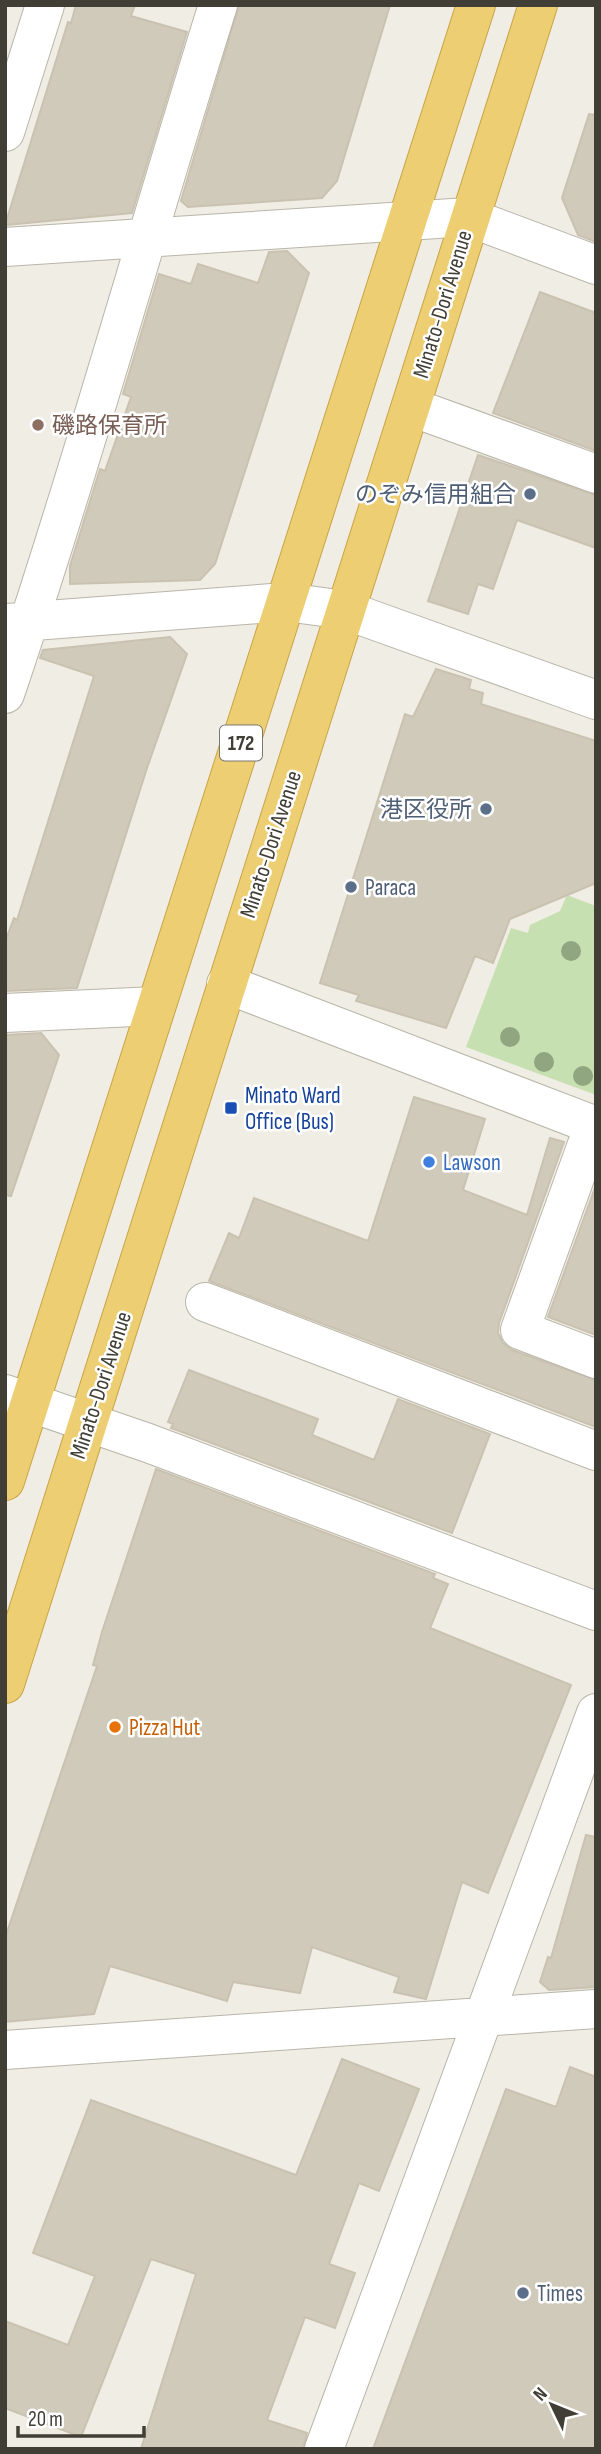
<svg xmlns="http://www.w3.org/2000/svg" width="601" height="2454" font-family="'Sofia Sans Condensed','Noto Sans JP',sans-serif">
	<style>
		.green { fill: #c7e0b2 }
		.building { fill: #d0cabb; stroke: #cac2b0; stroke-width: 2 }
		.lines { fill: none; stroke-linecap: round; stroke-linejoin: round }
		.minor-casing { stroke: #bab5a8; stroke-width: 40 }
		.highway-casing { stroke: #caa445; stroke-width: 40 }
		.minor { stroke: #fff; stroke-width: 38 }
		.highway { stroke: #edce73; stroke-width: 38 }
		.tree { fill: #90a681 }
		.education-dot { fill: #8d6e63; stroke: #fff; stroke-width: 2.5 }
		.service-dot { fill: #5c6f8a; stroke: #fff; stroke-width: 2.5 }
		.transit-dot { fill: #1a4fb4; stroke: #fff; stroke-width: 2.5 }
		.shop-dot { fill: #3f7fe0; stroke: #fff; stroke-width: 2.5 }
		.food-dot { fill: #e8710a; stroke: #fff; stroke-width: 2.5 }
		.labels { text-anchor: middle; stroke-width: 5; stroke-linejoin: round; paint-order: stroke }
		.shield { fill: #fff; stroke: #7a7872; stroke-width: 2 }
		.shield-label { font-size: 21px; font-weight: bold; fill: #413e35 }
		.street-label { font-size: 23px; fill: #413e35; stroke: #fff }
		.education-label { font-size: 23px; fill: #785e54; stroke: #fff; text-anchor: start }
		.service-label { font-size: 23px; fill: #4e5e75; stroke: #fff; text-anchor: end }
		.transit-label { font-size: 23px; fill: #164399; stroke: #fff; text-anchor: start }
		.shop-label { font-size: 23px; fill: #366cbe; stroke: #fff; text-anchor: start }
		.food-label { font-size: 23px; fill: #c56008; stroke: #fff; text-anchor: start }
	</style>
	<rect width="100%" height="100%" fill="#f0ede5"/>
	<path class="green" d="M567 895 596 906V1095L466 1047 511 928 528 933 530 925 560 911Z"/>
	<path class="building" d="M76 5H135L131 16 187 32 132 213 5 225 68 22 71 23Z
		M239 5H390L337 181 322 198 188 207 181 201Z
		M589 114 596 115V242L578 235 562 198Z
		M287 251 309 273 215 564 200 580 70 584V566L100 469 105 471 131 397 123 394 159 274 191 284 198 264 258 283 269 252Z
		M540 292 596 313V451L493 413Z
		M478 455 596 495V548L517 520 493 589 478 584 468 614 428 601Z
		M170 637 187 654 147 768 77 988 5 991V942L14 918 17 920 94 676 40 658 43 650Z
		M436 669 471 680 469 689 483 693 481 704 596 741V883L510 919 493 963 475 956 446 1028 356 1001 359 995 320 983 405 714 413 717Z
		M41 1033 59 1055 11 1196 5 1195V1035Z
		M414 1097 485 1119 463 1190 527 1215 550 1138 564 1142 499 1323 498 1333 503 1343 512 1350 596 1380V1427L209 1281 229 1233 239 1238 254 1198 368 1241Z
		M596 1185V1335L548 1317Z
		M189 1370 318 1419 312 1435 374 1460 398 1399 490 1434 452 1533 171 1428 173 1424 168 1422Z
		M156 1469 435 1574 433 1578 448 1584 430 1628 571 1685 488 1893 462 1882 426 1999 394 1992 399 1977 312 1947 300 1993 233 1982 227 2001 110 1966 94 2014 5 2022V1938L97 1666 93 1665 102 1632Z
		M586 1835 596 1837V1987L549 1990 540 1982 548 1957 551 1958Z
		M342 2059 419 2089 379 2191 359 2183 329 2264 355 2273 335 2328 305 2317 267 2420 307 2433 303 2449H141L196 2274 151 2259 81 2437 5 2408V2321L68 2345 95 2276 33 2253 91 2100 296 2175Z
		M570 2067 596 2077V2449H373L506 2089 556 2107Z"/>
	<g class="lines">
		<defs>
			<path id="minor" d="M5 132 45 5
				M5 247 468 217 596 265
				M411 407 596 474
				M7 623 286 602 345 610 596 700
				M5 694C82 466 146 234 218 5
				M226 984 596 1126
				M5 1013 156 1006
				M594 1125 520 1330 596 1359
				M205 1302 596 1451
				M5 1394 148 1443 596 1611
				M5 2050 596 2009
				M324 2449 596 1713"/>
			<path id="highway" d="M5 1481 476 5
				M5 1684 538 5"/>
		</defs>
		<use href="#minor" class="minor-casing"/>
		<use href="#highway" class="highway-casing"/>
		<use href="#minor" class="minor"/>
		<use href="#highway" class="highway"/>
	</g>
	<g class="tree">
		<circle cx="571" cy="951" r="10"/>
		<circle cx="510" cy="1037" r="10"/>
		<circle cx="544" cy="1062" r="10"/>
		<circle cx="583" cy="1076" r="10"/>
	</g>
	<circle class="education-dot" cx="38" cy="425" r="7"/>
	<g class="service-dot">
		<circle cx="530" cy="494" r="7"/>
		<circle cx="486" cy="809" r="7"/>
		<circle cx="351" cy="887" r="7"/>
		<circle cx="523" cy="2293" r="7"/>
	</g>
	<rect class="transit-dot" x="224" y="1101" width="14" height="14" rx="3.5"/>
	<circle class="shop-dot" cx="429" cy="1162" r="7"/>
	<circle class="food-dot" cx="115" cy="1727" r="7"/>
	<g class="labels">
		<rect class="shield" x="220" y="725.5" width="42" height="35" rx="5"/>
		<g class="shield-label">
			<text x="241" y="750">172</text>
		</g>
		<g class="street-label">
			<text transform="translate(442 304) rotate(-73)" y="8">Minato-Dori Avenue</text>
			<text transform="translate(270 844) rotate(-72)" y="8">Minato-Dori Avenue</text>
			<text transform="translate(100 1385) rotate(-72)" y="8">Minato-Dori Avenue</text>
		</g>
		<g class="education-label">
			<text x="52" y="433">磯路保育所</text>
		</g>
		<g class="service-label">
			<text x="516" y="502">のぞみ信用組合</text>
			<text x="472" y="817">港区役所</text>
			<text x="365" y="895" text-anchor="start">Paraca</text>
			<text x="537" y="2301" text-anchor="start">Times</text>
		</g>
		<g class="transit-label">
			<text x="245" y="1103">Minato Ward<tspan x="245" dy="26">Office (Bus)</tspan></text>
		</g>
		<g class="shop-label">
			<text x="443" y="1170">Lawson</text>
		</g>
		<g class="food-label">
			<text x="129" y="1735">Pizza Hut</text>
		</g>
	</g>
	<rect width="601" height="2454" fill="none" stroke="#413e35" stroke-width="14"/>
	<g transform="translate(552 2405) rotate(313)" stroke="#ffffff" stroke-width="5" paint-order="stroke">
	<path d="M0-5L12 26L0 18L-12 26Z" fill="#413e35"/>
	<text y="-10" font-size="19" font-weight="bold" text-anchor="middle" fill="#413e35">N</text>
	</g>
	<path d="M18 2426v10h126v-10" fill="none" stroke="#413e35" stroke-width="3.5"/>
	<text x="28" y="2426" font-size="21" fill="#413e35" stroke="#ffffff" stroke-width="5" paint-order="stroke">20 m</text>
</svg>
